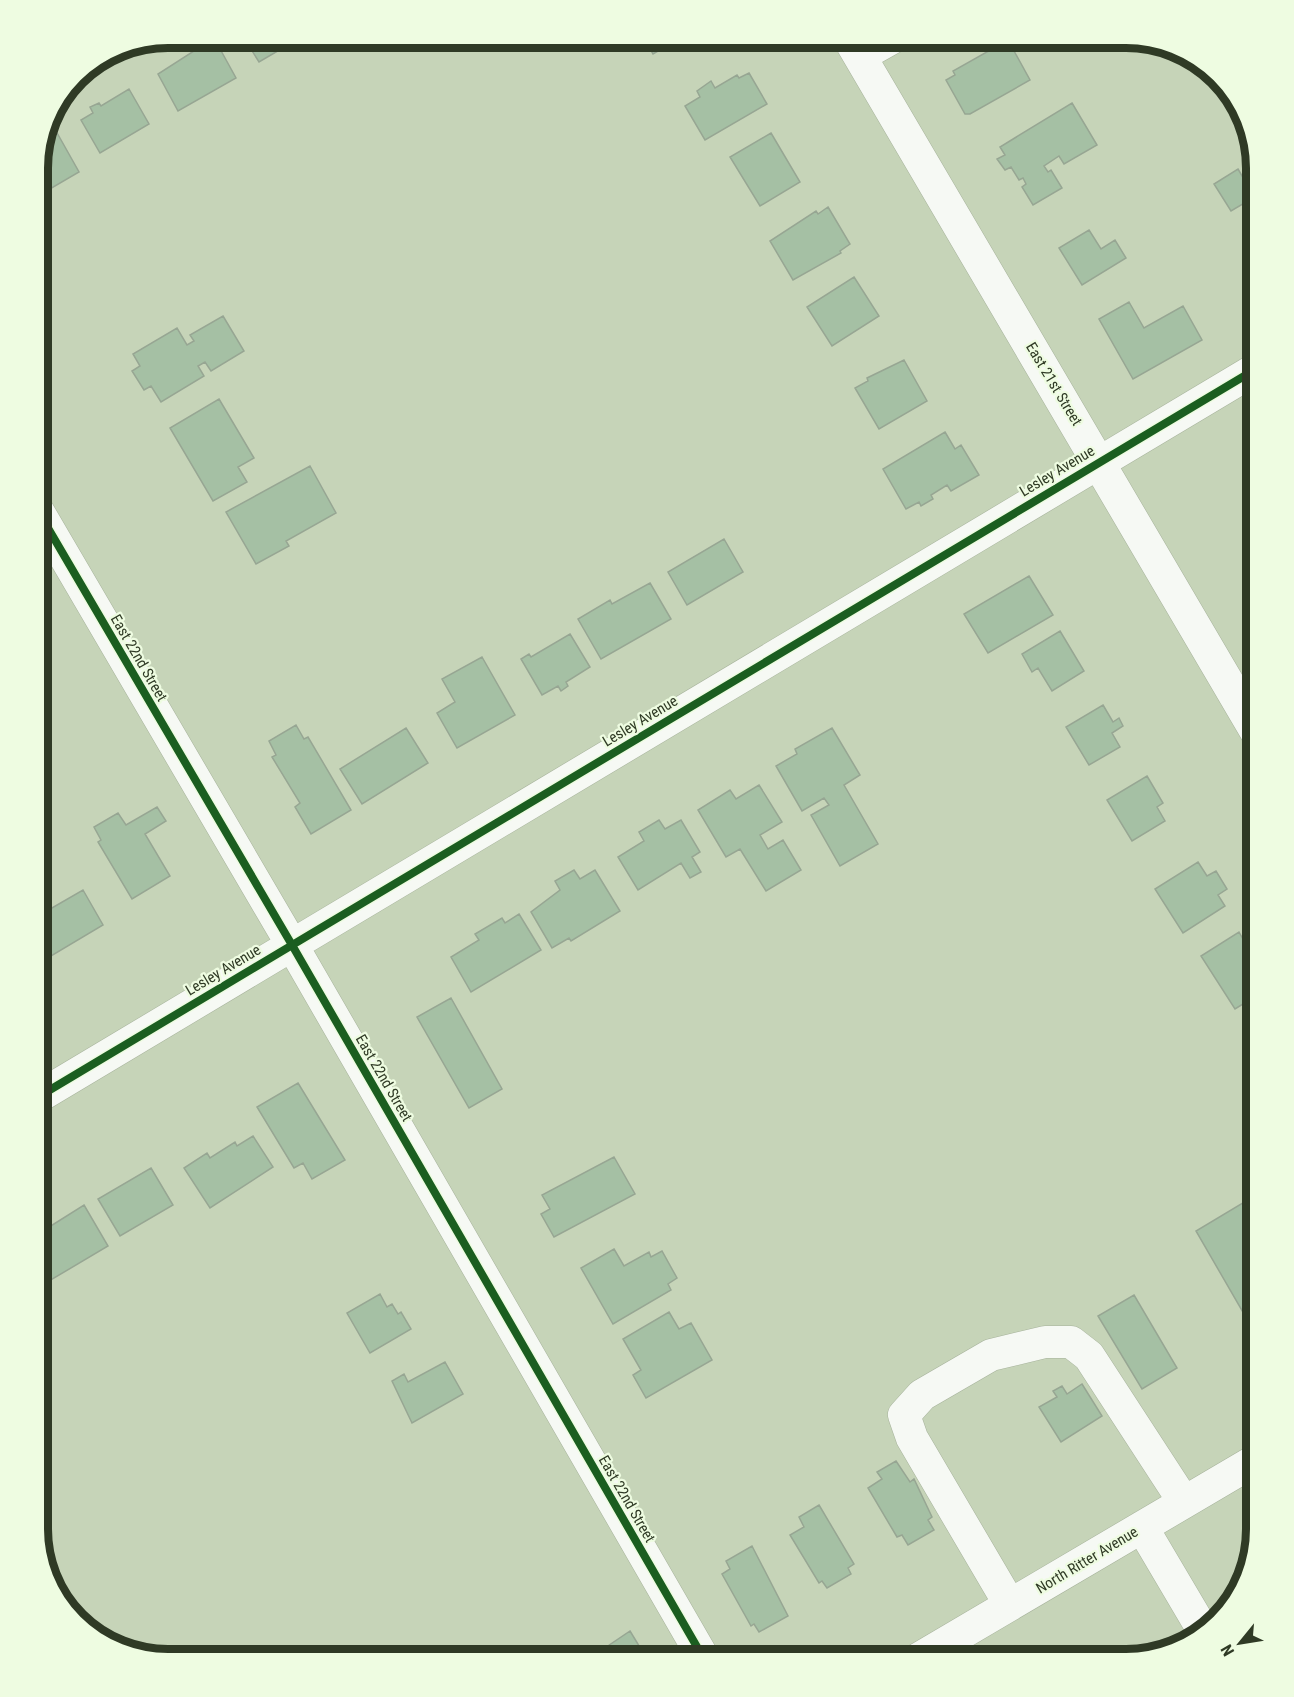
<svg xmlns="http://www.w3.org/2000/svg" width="1294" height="1697" font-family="'Roboto Condensed',sans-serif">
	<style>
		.building { fill: #a5c0a4; stroke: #97a693; stroke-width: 1.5 }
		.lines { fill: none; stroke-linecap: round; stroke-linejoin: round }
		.minor-casing { stroke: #a6b29b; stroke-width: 33 }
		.major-casing { stroke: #a6b29b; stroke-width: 34 }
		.minor { stroke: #f6f9f4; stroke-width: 32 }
		.major { stroke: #f6f9f4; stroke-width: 33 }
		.cycleway-casing { stroke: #eefce1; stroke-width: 11 }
		.cycleway { stroke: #1b5e20; stroke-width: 8 }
		.labels { text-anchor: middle; stroke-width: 4.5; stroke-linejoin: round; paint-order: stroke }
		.street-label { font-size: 15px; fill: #2f3a25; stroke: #eefce1 }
		.rim { fill: none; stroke: #2f3a25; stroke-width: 8 }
	</style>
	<rect width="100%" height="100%" fill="#c6d4b8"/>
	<path class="building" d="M214 38 236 78 178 111 158 74Z
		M244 38H300L259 62Z
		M644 38H681L653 54Z
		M1008 40 1030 80 970 114H965L946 80 955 75 953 71Z
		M749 73 767 104 705 140 685 106 700 97 697 91 711 81 715 88 737 75 739 78Z
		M129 89 149 124 100 153 81 120 93 113 90 107 99 103 101 106Z
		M1072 103 1097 145 1064 164 1059 156 1044 166 1048 172 1051 170 1062 188 1033 205 1022 187 1026 184 1023 178 1019 180 1011 167 1005 170 997 159 1005 155 1000 147Z
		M56 131 79 172 38 196V159L43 138Z
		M771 133 800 182 760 206 730 157Z
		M1238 169 1252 193 1256 190V220L1246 202 1231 211 1214 184Z
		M828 207 850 244 840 251 841 253 793 280 770 241 816 211 818 214Z
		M1089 230 1101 249 1115 240 1126 258 1082 285 1059 248Z
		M854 277 879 316 832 346 807 307Z
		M1129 302 1144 328 1183 306 1202 340 1133 379 1099 319Z
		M223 316 244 351 211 371 205 362 198 366 204 376 161 402 151 386 144 390 132 371 140 366 133 354 177 328 187 345 194 341 190 335Z
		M904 360 927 401 879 429 855 388 868 381 867 378Z
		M219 399 254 458 238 467 247 482 213 501 170 428Z
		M945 432 955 449 961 445 979 475 951 491 947 485 931 495 933 499 921 506 919 502 906 509 883 469Z
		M310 466 336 513 286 541 289 546 256 564 226 512Z
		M1256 490V536L1244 514 1253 509 1245 497Z
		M724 539 743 572 687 605 668 572Z
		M1029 576 1053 615 988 653 964 614Z
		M650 583 671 619 601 659 578 619 610 600 612 604Z
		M1060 631 1084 671 1052 691 1038 668 1032 672 1022 654Z
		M570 634 590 667 566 682 568 686 561 691 558 686 542 695 521 659 529 654 531 657Z
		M482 657 515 715 457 748 437 713 455 702 442 679Z
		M1103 705 1113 722 1119 718 1123 726 1112 733 1120 747 1089 765 1066 727Z
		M296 725 304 739 308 737 351 810 311 834 295 807 300 803 272 757 276 755 269 741Z
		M406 728 428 763 362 804 340 769Z
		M832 728 860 775 844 785 878 844 840 866 811 815 829 805 824 798 802 811 776 766 797 754 795 749Z
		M1147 776 1163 803 1157 807 1165 821 1132 841 1107 800Z
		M759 785 782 822 760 835 768 849 783 840 801 870 766 891 740 849 726 857 698 810 730 790 736 799Z
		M157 807 166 821 145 834 170 876 132 899 98 842 101 840 94 827 118 813 126 825Z
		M659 820 665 829 681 820 700 852 692 857 701 872 690 878 681 863 638 890 618 857 644 841 639 832Z
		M1198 862 1207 876 1216 871 1227 889 1218 895 1225 906 1183 933 1155 889Z
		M574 870 580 879 595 870 620 911 571 941 569 938 552 948 531 912 560 890 555 881Z
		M83 890 103 925 51 956 38 934V916Z
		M519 914 541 950 471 992 451 957 479 940 475 934 502 918 505 923Z
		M1239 932 1248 948 1256 942V996L1235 1009 1201 956Z
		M451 998 502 1089 469 1108 417 1017Z
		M298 1083 345 1160 312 1179 303 1163 294 1168 257 1107Z
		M253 1136 273 1167 210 1208 184 1168 207 1153 210 1158 235 1142 237 1146Z
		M614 1157 635 1194 554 1237 541 1214 550 1209 542 1195Z
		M151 1168 173 1205 120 1236 98 1199Z
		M1256 1195V1332L1255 1333 1196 1231Z
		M84 1205 108 1246 49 1281 38 1261V1234Z
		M614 1249 624 1266 649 1252 651 1257 662 1251 677 1278 668 1284 671 1290 613 1324 581 1268Z
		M380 1294 387 1307 392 1304 398 1314 401 1312 411 1329 370 1353 347 1313Z
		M1134 1295 1177 1368 1142 1389 1098 1316Z
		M669 1312 679 1329 691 1323 712 1360 646 1398 633 1375 641 1370 623 1339Z
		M445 1362 463 1394 412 1423 392 1381 404 1374 408 1382Z
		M1082 1384 1102 1416 1061 1442 1039 1407 1057 1397 1053 1391 1062 1386 1067 1394Z
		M896 1461 910 1482 914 1479 932 1517 928 1520 934 1530 908 1545 902 1535 897 1537 868 1488 882 1479 877 1472Z
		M819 1505 854 1564 848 1568 851 1574 827 1588 822 1581 819 1583 790 1535 804 1527 799 1517Z
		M752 1546 788 1616 759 1632 754 1624 751 1626 722 1574 730 1569 726 1561Z
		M630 1631 647 1659H603L599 1652Z"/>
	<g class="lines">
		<defs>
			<path id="minor" d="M860 56 892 38
				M38 511 292 945 704 1659
				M38 1097 1256 369
				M1142 1527 1204 1632
				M1010 1605 912 1438 904 1415 922 1395 991 1355 1045 1342H1071L1089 1356 1184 1502
				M918 1659 1256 1460"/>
			<path id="major" d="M849 38 1256 731"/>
		</defs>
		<use href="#minor" class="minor-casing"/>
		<use href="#major" class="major-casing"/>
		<use href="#minor" class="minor"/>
		<use href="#major" class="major"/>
		<defs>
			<path id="cycleway" d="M38 511 292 945 704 1659
				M38 1097 1256 369"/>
		</defs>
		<use href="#cycleway" class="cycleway-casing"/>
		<use href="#cycleway" class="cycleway"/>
	</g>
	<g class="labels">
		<g class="street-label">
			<text transform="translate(1054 384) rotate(59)" y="5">East 21st Street</text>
			<text transform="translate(1057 471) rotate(-31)" y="5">Lesley Avenue</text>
			<text transform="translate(139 658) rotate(60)" y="5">East 22nd Street</text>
			<text transform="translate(640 721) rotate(-31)" y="5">Lesley Avenue</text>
			<text transform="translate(223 970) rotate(-31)" y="5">Lesley Avenue</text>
			<text transform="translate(384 1078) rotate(60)" y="5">East 22nd Street</text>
			<text transform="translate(627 1499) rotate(60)" y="5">East 22nd Street</text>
			<text transform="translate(1087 1560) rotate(-31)" y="5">North Ritter Avenue</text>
		</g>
	</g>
	<path d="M0 0H1294V1697H0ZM168 48H1126A120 120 0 0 1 1246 168V1529A120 120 0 0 1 1126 1649H168A120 120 0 0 1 48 1529V168A120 120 0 0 1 168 48Z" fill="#eefce1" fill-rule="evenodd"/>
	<path class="rim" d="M168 48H1126A120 120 0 0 1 1246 168V1529A120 120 0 0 1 1126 1649H168A120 120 0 0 1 48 1529V168A120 120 0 0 1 168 48Z"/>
	<g transform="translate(1240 1643) rotate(240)" stroke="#eefce1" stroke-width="4.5" paint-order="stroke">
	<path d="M0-4.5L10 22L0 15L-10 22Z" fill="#2f3a25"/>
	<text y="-9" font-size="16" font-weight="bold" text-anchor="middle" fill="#2f3a25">N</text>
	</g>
</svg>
